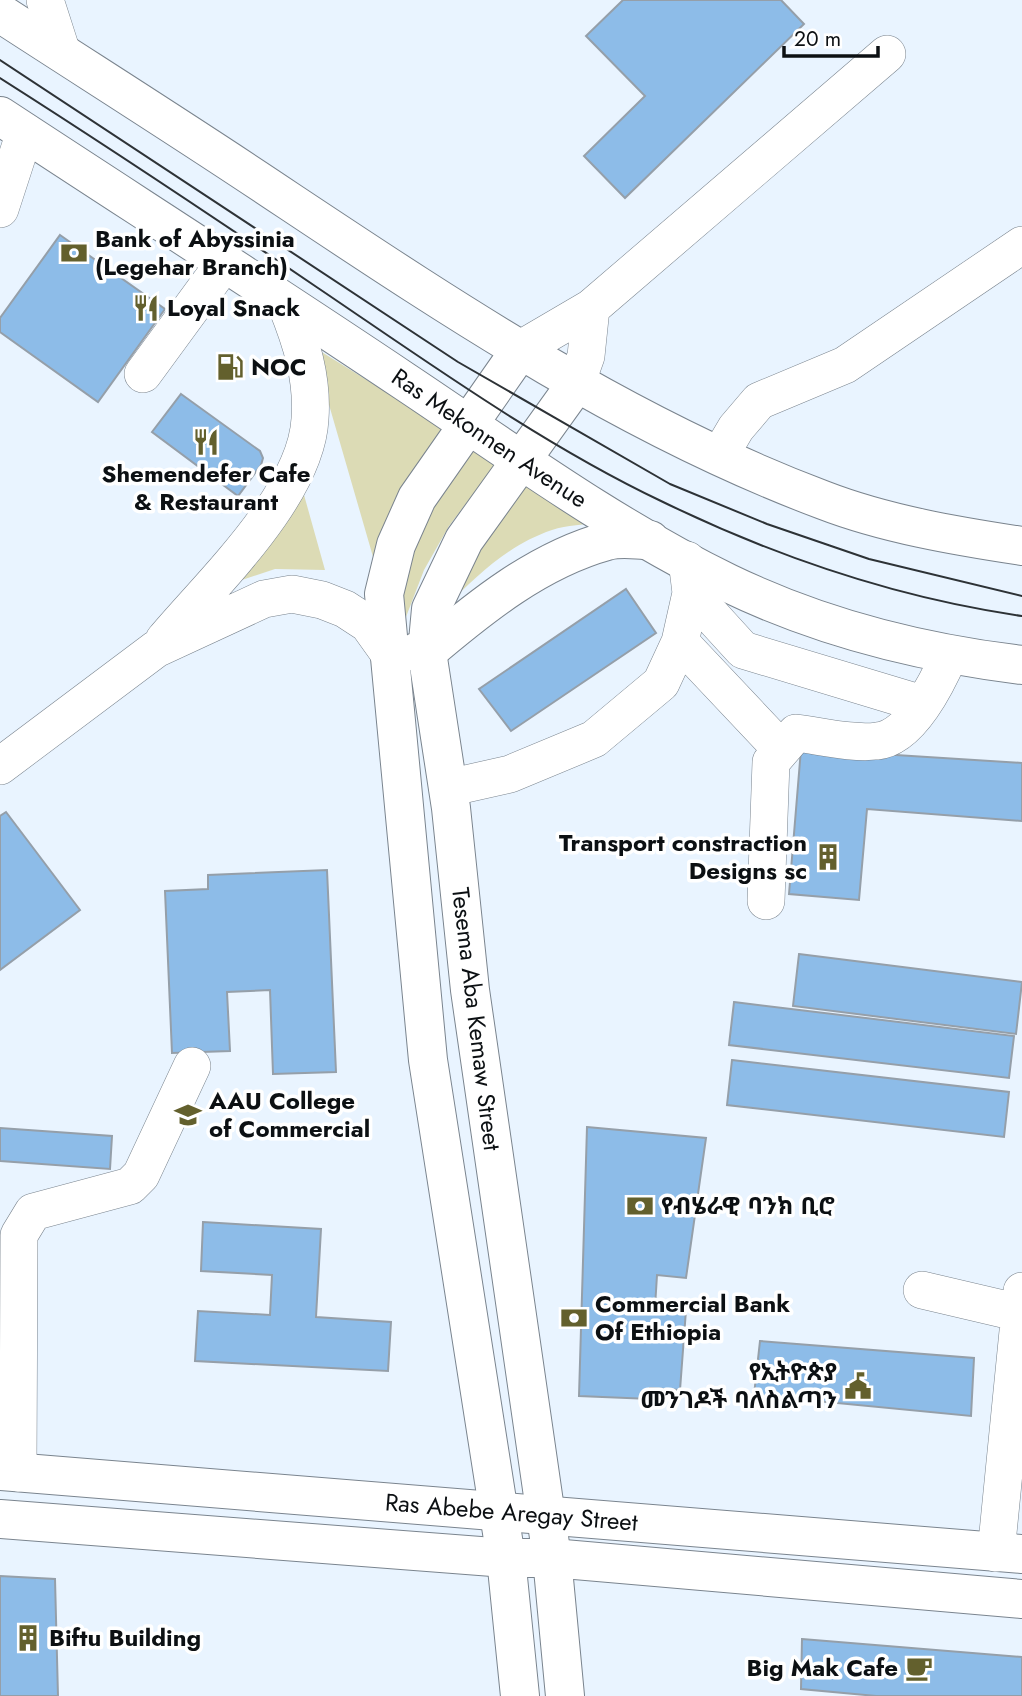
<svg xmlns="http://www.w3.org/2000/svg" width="1022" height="1696" font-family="Jost,'Noto Sans Ethiopic',sans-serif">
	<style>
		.green { fill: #dcdbb5 }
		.building { fill: #8dbce8; stroke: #959fa9; stroke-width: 2 }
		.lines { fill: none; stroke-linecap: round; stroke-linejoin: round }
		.minor-casing { stroke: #7a848e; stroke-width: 38 }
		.major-casing { stroke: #7a848e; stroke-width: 40 }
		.minor { stroke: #fff; stroke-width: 37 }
		.major { stroke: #fff; stroke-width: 38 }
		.tram { stroke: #2d3236; stroke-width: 2 }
		.labels { text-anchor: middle; stroke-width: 7; stroke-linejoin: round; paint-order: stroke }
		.poi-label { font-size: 24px; font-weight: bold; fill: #0c1013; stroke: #fff; text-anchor: start }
		.street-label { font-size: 24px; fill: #0c1013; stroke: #fff }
	</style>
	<rect width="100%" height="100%" fill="#e9f4ff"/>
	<path class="green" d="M312 346 449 431 378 574Z
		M473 449 495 465 449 526 424 570 401 630 399 577 423 512Z
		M532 473 600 522C585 525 567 525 552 530 510 544 477 575 447 606L476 543Z
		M299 477 325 570 275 569 230 584Z"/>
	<path class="building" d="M623 0H781L804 24 625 198 584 156 645 96 586 36Z
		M60 235 165 309 98 402 0 332V318Z
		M181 394 260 451 263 458 261 465 238 496 152 432Z
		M626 589 656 633 511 731 479 689Z
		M801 749 1022 763V821L867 809 859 900 789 894Z
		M6 812 80 910 0 970V816Z
		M327 870 336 1072 273 1074 270 990 227 992 230 1051 172 1053 165 891 208 889V875Z
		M799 954 1022 982 1016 1034 793 1006Z
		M734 1002 1014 1036 1009 1078 729 1045Z
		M732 1060 1009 1092 1004 1137 727 1105Z
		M587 1127 706 1138 686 1278 657 1275 655 1307 686 1310 680 1390 650 1388V1399L579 1396Z
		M0 1128 112 1136 110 1169 0 1161Z
		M203 1222 321 1229 316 1317 391 1322 388 1371 195 1361 198 1311 270 1315 272 1275 201 1271Z
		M760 1341 974 1358 971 1416 754 1395Z
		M0 1576 55 1579 58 1696H0Z
		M802 1639 1022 1657V1696H876L801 1689Z"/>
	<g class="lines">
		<defs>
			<path id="minor" d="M45 0 62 53
				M0 209 25 132
				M521 349 591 308 887 54
				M143 374 225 262
				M576 384 586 356 591 308
				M720 455 736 428 759 401 845 365 1022 245
				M691 593 743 650 922 704
				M164 640C212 583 306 495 310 419 313 378 301 341 286 304
				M680 642 780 748
				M0 766 156 649 264 599 292 594 322 600 345 609 368 624 388 652
				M448 788 510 774 594 739 661 683 680 642 691 593 687 560
				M766 901 771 762 796 733C821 736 852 744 877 741 911 738 938 681 950 654
				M922 1290 1020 1313
				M18 1473 19 1235 33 1212 130 1186 141 1175 192 1066
				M996 1553 1022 1291"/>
			<g id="major">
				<path d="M0 13C97 76 194 137 289 201 459 314 631 428 823 500 885 524 956 536 1022 546"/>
				<path id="s1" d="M0 116C134 204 270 291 404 381 509 451 614 528 728 583 819 627 922 653 1022 665"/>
				<path d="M416 652H427C480 607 538 560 607 541 620 537 636 540 650 540"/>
				<path id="s2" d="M0 1471 1022 1554"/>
				<path d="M0 1519 506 1558H552L1022 1599"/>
				<path d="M520 1696 506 1558 428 1060 384 594 396 545 417 498 521 349"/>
				<path d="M565 1696 552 1558 470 990 451 808 427 652 431 609 464 540 576 384"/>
			</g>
		</defs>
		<use href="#minor" class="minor-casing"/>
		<use href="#major" class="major-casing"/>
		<use href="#minor" class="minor"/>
		<use href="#major" class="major"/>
		<path class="tram" d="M0 60 458 362 670 484 767 524 869 559 1022 596
			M0 78C107 146 212 216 318 288 426 361 543 445 661 501 774 556 897 598 1022 616"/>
	</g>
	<defs>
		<symbol id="bank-bare" viewBox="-9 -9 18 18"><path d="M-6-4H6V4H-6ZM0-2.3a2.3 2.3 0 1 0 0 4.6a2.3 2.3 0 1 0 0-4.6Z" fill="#63602d" stroke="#fff" stroke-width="2.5" paint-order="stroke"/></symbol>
		<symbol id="restaurant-bare" viewBox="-9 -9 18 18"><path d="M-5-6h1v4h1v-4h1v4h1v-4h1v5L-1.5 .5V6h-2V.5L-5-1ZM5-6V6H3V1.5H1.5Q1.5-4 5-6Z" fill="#63602d" stroke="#fff" stroke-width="2.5" paint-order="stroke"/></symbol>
		<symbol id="fuel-bare" viewBox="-9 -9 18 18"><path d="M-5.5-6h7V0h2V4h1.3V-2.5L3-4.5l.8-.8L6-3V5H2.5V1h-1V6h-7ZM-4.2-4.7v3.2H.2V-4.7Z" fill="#63602d" stroke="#fff" stroke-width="2.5" paint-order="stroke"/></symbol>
		<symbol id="building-bare" viewBox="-9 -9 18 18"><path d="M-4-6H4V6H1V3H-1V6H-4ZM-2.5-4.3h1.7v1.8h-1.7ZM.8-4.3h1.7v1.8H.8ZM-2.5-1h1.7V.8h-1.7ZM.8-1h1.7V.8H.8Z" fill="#63602d" stroke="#fff" stroke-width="2.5" paint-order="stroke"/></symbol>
		<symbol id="university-bare" viewBox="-9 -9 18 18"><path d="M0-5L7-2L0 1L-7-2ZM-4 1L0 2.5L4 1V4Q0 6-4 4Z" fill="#63602d" stroke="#fff" stroke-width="2.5" paint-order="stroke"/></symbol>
		<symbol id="civic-bare" viewBox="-9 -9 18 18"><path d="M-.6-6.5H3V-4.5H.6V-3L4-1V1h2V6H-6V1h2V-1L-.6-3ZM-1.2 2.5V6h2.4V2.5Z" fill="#63602d" stroke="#fff" stroke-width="2.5" paint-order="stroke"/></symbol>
		<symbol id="cafe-bare" viewBox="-9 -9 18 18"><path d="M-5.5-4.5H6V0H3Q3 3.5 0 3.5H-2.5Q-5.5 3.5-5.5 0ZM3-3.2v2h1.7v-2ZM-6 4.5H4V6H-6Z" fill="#63602d" stroke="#fff" stroke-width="2.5" paint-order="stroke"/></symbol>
	</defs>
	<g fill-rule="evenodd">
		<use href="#bank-bare" x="55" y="234" width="38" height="38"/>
		<use href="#restaurant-bare" x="127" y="289" width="38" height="38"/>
		<use href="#fuel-bare" x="211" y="348" width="38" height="38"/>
		<use href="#restaurant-bare" x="187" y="423" width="38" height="38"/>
		<use href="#building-bare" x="809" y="838" width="38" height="38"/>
		<use href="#university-bare" x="169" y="1096" width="38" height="38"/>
		<use href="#bank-bare" x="621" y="1187" width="38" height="38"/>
		<use href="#bank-bare" x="555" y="1299" width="38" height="38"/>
		<use href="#civic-bare" x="839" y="1367" width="38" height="38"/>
		<use href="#building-bare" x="9" y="1619" width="38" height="38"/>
		<use href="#cafe-bare" x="900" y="1649" width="38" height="38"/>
	</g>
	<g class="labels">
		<g class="poi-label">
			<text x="95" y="247">Bank of Abyssinia<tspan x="95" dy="28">(Legehar Branch)</tspan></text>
			<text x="167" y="316">Loyal Snack</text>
			<text x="251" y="375">NOC</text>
			<text x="206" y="482" text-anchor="middle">Shemendefer Cafe<tspan x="206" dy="28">&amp; Restaurant</tspan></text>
			<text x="807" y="851" text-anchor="end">Transport constraction<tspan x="807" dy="28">Designs sc</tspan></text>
			<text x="209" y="1109">AAU College<tspan x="209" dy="28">of Commercial</tspan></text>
			<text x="661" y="1214">የብሄራዊ ባንክ ቢሮ</text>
			<text x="595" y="1312">Commercial Bank<tspan x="595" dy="28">Of Ethiopia</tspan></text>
			<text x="837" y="1380" text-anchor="end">የኢትዮጵያ<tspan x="837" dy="28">መንገዶች ባለስልጣን</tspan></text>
			<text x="49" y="1646">Biftu Building</text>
			<text x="898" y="1676" text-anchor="end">Big Mak Cafe</text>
		</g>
		<g class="street-label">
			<text dy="8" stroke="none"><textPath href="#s1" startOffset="586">Ras Mekonnen Avenue</textPath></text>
			<text transform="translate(476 1019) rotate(83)" y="8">Tesema Aba Kemaw Street</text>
			<text dy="8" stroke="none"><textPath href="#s2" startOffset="513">Ras Abebe Aregay Street</textPath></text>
		</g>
	</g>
	<path d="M784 46v10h94v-10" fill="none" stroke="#0c1013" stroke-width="3.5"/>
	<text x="794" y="46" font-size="21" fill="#0c1013" stroke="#ffffff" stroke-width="5" paint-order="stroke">20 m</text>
</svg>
